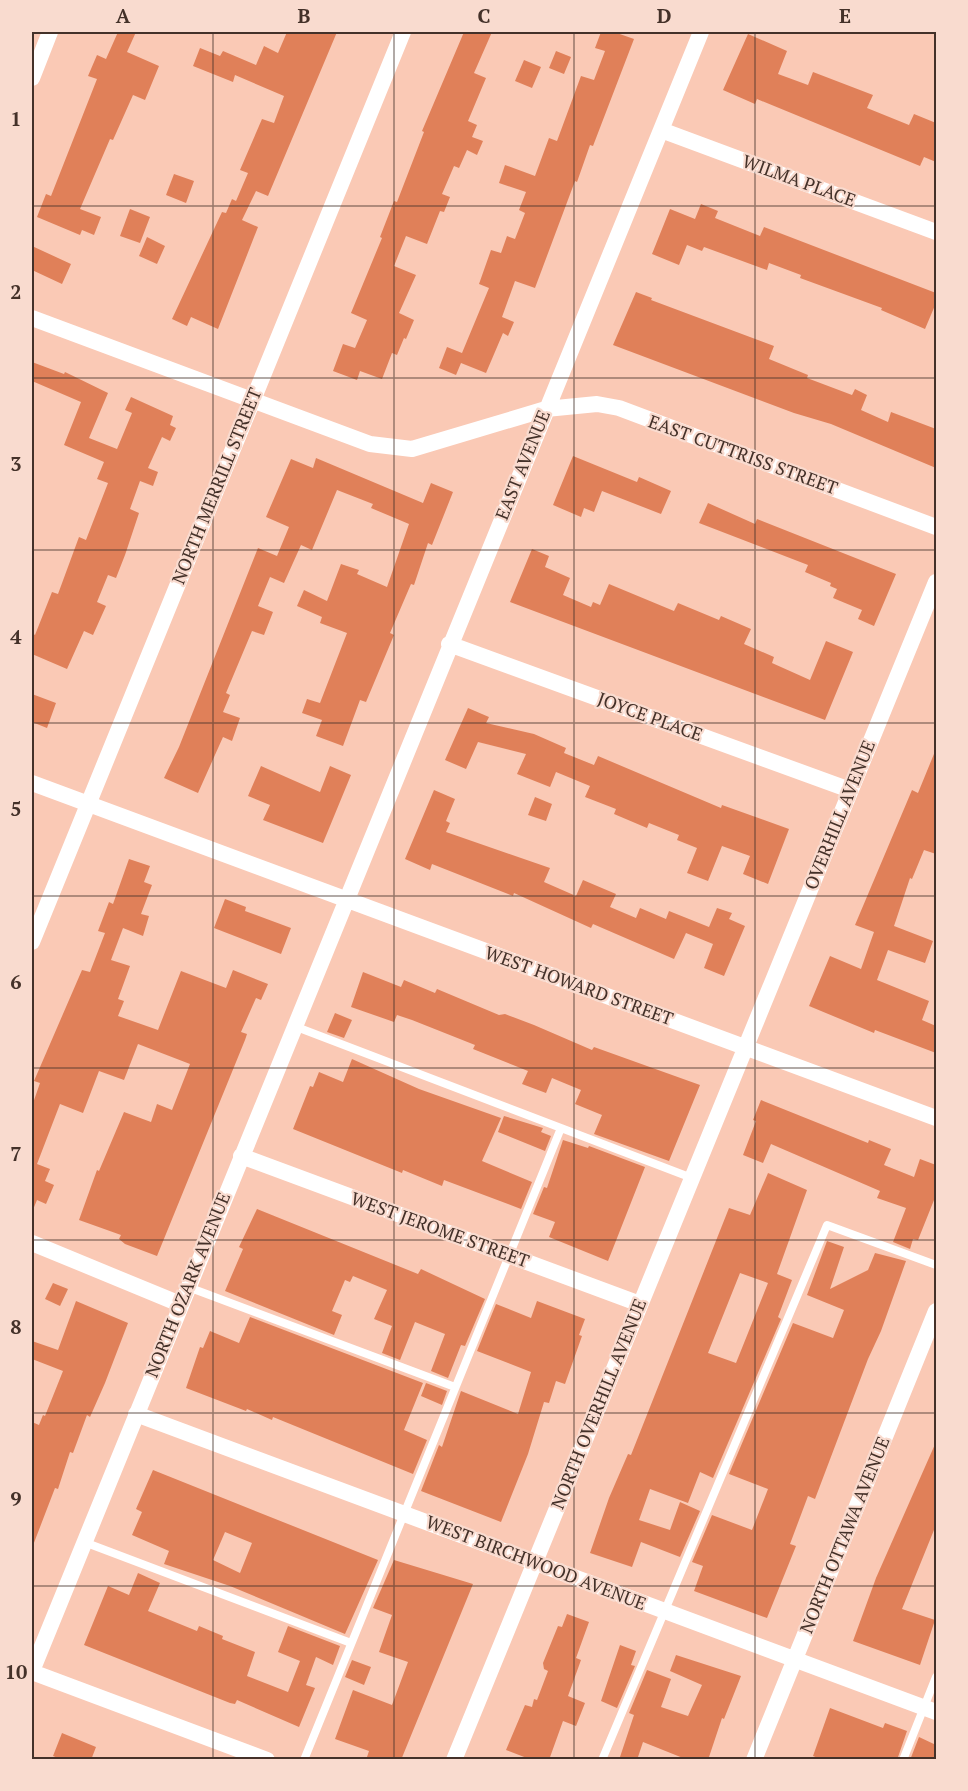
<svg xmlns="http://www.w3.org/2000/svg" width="968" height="1791" font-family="'PT Serif',serif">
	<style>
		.building { fill: #e08059; fill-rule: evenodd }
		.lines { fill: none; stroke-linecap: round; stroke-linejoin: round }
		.service { stroke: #fff; stroke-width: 8 }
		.minor { stroke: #fff; stroke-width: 16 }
		.grid { fill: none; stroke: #443129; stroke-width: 1.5; stroke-opacity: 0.55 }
		.labels { text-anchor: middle; stroke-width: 4.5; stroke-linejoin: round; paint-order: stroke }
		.street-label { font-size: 18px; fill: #443129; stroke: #f9dbcf }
		.neatline { fill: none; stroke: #443129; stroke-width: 2 }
		.grid-label { font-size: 20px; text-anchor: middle; font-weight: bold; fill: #443129 }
	</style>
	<rect width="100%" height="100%" fill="#fac9b5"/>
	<path class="building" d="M118 32H136L127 52 159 66 145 100 133 95 113 140 110 139 80 209 101 217 94 235 82 230 80 235 37 217 46 194 51 196 97 79 88 76 97 55 106 59Z
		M287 32H337L268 196 256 191 242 220 258 227 218 329 191 317 187 326 172 319 222 212 226 213 232 199 236 201 248 173 240 170 262 119 274 123 284 96 235 75 233 82 193 66 200 48 220 56 223 51 256 65 264 46 278 53Z
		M464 32H492L474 73 486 78 468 121 477 125 472 137 483 141 477 155 467 150 459 168 454 166 442 194 450 197 444 212 440 211 427 244 406 236 394 266 416 275 399 313 414 320 406 339 404 338 397 355 392 353 382 379 360 371 357 380 333 371 343 344 355 348 367 320 351 313 382 238 380 237 394 201 397 202 424 132 422 131Z
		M601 32H614L634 39 593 146 590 145 577 182 575 181 535 288 515 281 502 317 514 322 508 336 503 333 486 373 461 363 456 375 439 368 447 347 462 353 489 288 479 284 491 250 501 253 507 236 515 239 525 213 519 210 526 192 499 183 505 165 535 176 549 138 557 141 581 76 594 80 605 51 595 48Z
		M748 34 787 51 778 74 808 85 813 72 873 95 867 108 909 125 914 114 936 123V162L924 157 920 166 757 99 755 104 723 90Z
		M556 51 571 57 564 74 549 68Z
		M524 60 541 67 532 88 515 81Z
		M174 174 194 181 186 203 166 195Z
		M701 204 718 211 715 218 760 236 764 227 936 293V303L925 329 881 310 882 308 800 278 801 275 769 263 767 270 704 247 702 251 687 245 679 265 652 254 670 209 695 219Z
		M130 209 150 217 140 243 120 236Z
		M147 237 165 246 157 264 139 256Z
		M32 246 71 264 62 284 32 270Z
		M636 292 652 298 651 300 774 346 769 359 808 375 807 378 852 395 855 389 867 395 861 410 888 422 891 412 936 429V468L831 424 794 413 613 345Z
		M32 362 64 374 65 372 108 393 89 438 117 449 132 413 125 410 131 397 173 416 170 425 176 428 170 441 162 437 148 468 158 472 153 486 140 481 130 509 139 513 125 555 116 578 108 575 97 602 106 606 93 635 84 631 67 669 32 654V633L35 635 52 592 58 594 79 537 86 540 108 483 97 479 104 462 64 445 81 402 32 381Z
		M573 456 637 482 639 477 671 491 661 514 602 491 594 512 584 508 581 517 553 505Z
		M316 458 423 503 431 483 453 492 432 545 428 543 414 585 411 584 390 633 394 635 366 702 360 700 343 746 316 736 322 720 302 713 307 699 320 703 347 633 320 623 322 617 297 606 304 590 327 601 341 564 359 570 357 574 387 587 409 524 371 508 373 504 337 490 312 550 301 545 284 583 270 577 258 606 273 612 264 635 252 631 226 693 230 695 223 712 240 718 232 741 223 737 198 793 164 778 179 747 258 548 277 556 289 527 266 517 291 459 313 468Z
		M708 503 755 524 757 519 896 574 874 626 858 619 862 610 833 598 837 589 830 586 831 583 805 572 808 565 699 523Z
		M532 549 549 556 545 567 570 578 563 595 591 607 593 602 600 605 609 584 674 611 678 603 719 620 721 616 751 629 744 644 774 657 772 663 810 680 826 641 853 652 825 720 510 602Z
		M32 694 56 703 47 728 32 722Z
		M468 708 489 717 486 723 534 734 566 748 564 753 594 765 598 756 721 808 722 805 789 829 768 884 743 874 750 856 722 846 708 881 687 873 697 848 677 840 679 835 649 823 647 828 614 814 616 809 585 797 590 786 556 772 550 787 517 774 526 754 478 742 466 769 445 760Z
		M936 749V854L924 850 912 879 910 878 894 926 933 941 925 963 888 950 877 980 929 1001 922 1020 936 1026V1053L875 1030 874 1033 809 1006 830 956 861 969 874 932 855 925 912 790 918 793Z
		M261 766 320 792 330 766 351 775 323 843 263 820 270 805 248 796Z
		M434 790 455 799 446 821 450 823 446 832 550 868 544 882 576 896 583 880 616 894 610 907 636 918 640 908 666 919 669 911 709 927 717 908 732 913 729 919 745 926 724 976 704 968 713 944 686 933 674 959 593 924 591 928 514 893 513 896 432 864 430 870 405 859Z
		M535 797 552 804 546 821 528 815Z
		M129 859 150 866 144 882 152 885 141 914 149 916 143 936 123 928 111 960 130 966 118 999 124 1001 118 1016 158 1030 181 971 226 988 233 970 268 984 261 1000 256 998 241 1032 247 1034 245 1040 157 1256 125 1244 119 1239 121 1235 79 1220 97 1170 99 1171 124 1112 151 1122 157 1104 172 1110 190 1064 138 1044 124 1080 99 1071 83 1113 60 1104 37 1164 50 1169 45 1181 54 1185 46 1204 37 1200 32 1212V1106L40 1083 34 1081 82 970 90 972 105 933 98 931 109 902 113 904Z
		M225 899 246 907 245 911 291 928 281 954 214 928Z
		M363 972 401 987 404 980 435 993 437 989 499 1015 505 1014 534 1025 592 1050 594 1047 700 1085 669 1161 594 1134 602 1115 575 1104 581 1090 552 1078 546 1093 522 1084 528 1071 473 1049 475 1045 412 1020 397 1015 394 1022 351 1007Z
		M335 1013 352 1020 344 1038 327 1032Z
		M352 1059 419 1089 501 1118 482 1161 532 1182 521 1209 444 1180 442 1186 403 1170 402 1173 293 1129 310 1086 313 1087 319 1072 343 1082Z
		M761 1100 868 1143 869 1140 891 1149 884 1165 914 1177 920 1159 936 1165V1195L918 1240 913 1239 910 1249 893 1242 906 1208 877 1198 880 1191 771 1144 763 1163 743 1155 756 1121 753 1120Z
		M504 1116 543 1128 541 1132 551 1136 545 1151 498 1132Z
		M563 1140 588 1148 589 1146 645 1167 608 1261 549 1237 555 1222 533 1214 544 1187 547 1188Z
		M768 1173 807 1190 777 1274 792 1280 778 1317 781 1319 713 1478 700 1472 688 1503 650 1489 639 1520 670 1530 680 1502 700 1511 680 1557 641 1542 632 1567 590 1553 609 1498 628 1454 631 1455 729 1208 750 1215ZM740 1273 768 1283 736 1363 708 1353Z
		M257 1209 418 1274 421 1269 485 1299 465 1346 461 1345 448 1378 431 1371 445 1334 415 1322 400 1360 382 1353 392 1326 374 1319 387 1290 353 1276 350 1282 345 1280 332 1311 342 1315 334 1335 225 1291 243 1249 239 1247Z
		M827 1241 844 1247 830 1289 868 1270 875 1253 906 1261 881 1331 868 1359 815 1499 808 1496 790 1544 796 1546 767 1618 694 1591 703 1566 692 1562 712 1515 752 1530 768 1489 729 1474 793 1323 833 1338 844 1310 807 1295Z
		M53 1283 68 1289 60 1306 45 1299Z
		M76 1301 128 1323 105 1383 90 1417 87 1415 73 1453 70 1452 58 1489 55 1488 32 1548V1422L39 1425 43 1415 45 1416 63 1371 32 1359V1341L58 1350Z
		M537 1301 585 1319 579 1335 582 1336 565 1384 556 1381 549 1403 544 1402 528 1454 501 1522 421 1491 439 1445 442 1447 461 1391 518 1414 531 1372 477 1351 496 1304 531 1318Z
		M250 1317 423 1383 404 1430 427 1440 413 1474 273 1417 272 1420 247 1409 246 1411 186 1388 200 1347 203 1348 210 1331 239 1343Z
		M426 1383 447 1391 442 1405 421 1396Z
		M936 1442V1525L902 1609 935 1620 920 1665 853 1641 876 1578Z
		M153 1470 378 1560 345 1634 230 1586 164 1564 169 1551 132 1535 142 1512 136 1509ZM225 1532 252 1543 240 1573 213 1560Z
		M394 1560 473 1584 401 1760H366L369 1751 335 1739 353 1690 392 1705 408 1662 379 1652 392 1615 373 1608Z
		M138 1573 160 1583 148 1611 197 1631 199 1626 223 1636 222 1639 255 1652 247 1676 288 1692 300 1661 278 1652 288 1626 340 1646 333 1665 316 1657 306 1685 315 1688 299 1727 237 1700 235 1704 230 1703 84 1645 108 1586 129 1595Z
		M567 1614 589 1622 576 1658 581 1660 568 1696 585 1703 576 1726 563 1721 549 1760H532L506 1750 525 1705 532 1707 534 1699 537 1700 548 1671 544 1669 543 1663 558 1626 562 1627Z
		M620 1645 636 1651 631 1665 635 1666 617 1708 601 1701Z
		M676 1655 741 1676 724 1719 722 1718 708 1760H688L643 1742 637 1760H619L634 1715 629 1713 647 1670 671 1679 661 1707 688 1716 702 1685 670 1671Z
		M352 1660 371 1667 364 1685 345 1677Z
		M830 1708 883 1728 885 1723 907 1731 897 1760H823L813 1756Z
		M62 1733 96 1747 91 1760H63L53 1756Z
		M919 1737 936 1745V1760H910Z"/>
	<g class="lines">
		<path class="service" d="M294 1026 692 1178
			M188 1287 455 1387
			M84 1542 351 1643
			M304 1760 561 1128
			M602 1760 827 1225 936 1265
			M903 1760 936 1677"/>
		<path class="minor" d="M32 78 50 32
			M661 130 936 232
			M32 318 370 444 412 449 546 409 597 404 619 408 936 527
			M449 644 850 790
			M32 783 936 1118
			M32 942 403 32
			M241 1156 640 1304
			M32 1243 180 1304
			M136 1414 936 1712
			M32 1671 701 32
			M32 1672 267 1760
			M454 1760 936 582
			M754 1760 936 1311"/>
	</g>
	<path class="grid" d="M213 32V1760M394 32V1760M574 32V1760M755 32V1760M32 206H936M32 378H936M32 550H936M32 723H936M32 896H936M32 1068H936M32 1240H936M32 1413H936M32 1586H936"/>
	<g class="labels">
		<g class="street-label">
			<text transform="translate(799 181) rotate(20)" y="6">WILMA PLACE</text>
			<text transform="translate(743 455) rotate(20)" y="6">EAST CUTTRISS STREET</text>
			<text transform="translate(523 465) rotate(-68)" y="6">EAST AVENUE</text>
			<text transform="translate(217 486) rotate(-68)" y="6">NORTH MERRILL STREET</text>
			<text transform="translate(650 717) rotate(20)" y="6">JOYCE PLACE</text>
			<text transform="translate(840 815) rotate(-68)" y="6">OVERHILL AVENUE</text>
			<text transform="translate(579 986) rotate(20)" y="6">WEST HOWARD STREET</text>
			<text transform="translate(440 1230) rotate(20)" y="6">WEST JEROME STREET</text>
			<text transform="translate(188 1285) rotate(-68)" y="6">NORTH OZARK AVENUE</text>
			<text transform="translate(599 1404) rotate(-68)" y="6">NORTH OVERHILL AVENUE</text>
			<text transform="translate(845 1535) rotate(-68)" y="6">NORTH OTTAWA AVENUE</text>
			<text transform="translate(536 1563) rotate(21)" y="6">WEST BIRCHWOOD AVENUE</text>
		</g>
	</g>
	<rect width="968" height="1791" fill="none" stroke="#f9dbcf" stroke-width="66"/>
	<rect x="33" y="33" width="902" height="1725" class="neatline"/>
	<g class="grid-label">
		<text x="123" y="23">A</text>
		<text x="304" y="23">B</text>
		<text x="484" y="23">C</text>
		<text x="664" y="23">D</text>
		<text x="845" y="23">E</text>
		<text x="16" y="126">1</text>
		<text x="16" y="299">2</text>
		<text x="16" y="471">3</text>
		<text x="16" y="644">4</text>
		<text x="16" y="816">5</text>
		<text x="16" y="989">6</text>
		<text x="16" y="1161">7</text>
		<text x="16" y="1334">8</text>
		<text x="16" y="1506">9</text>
		<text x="16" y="1679">10</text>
	</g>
</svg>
